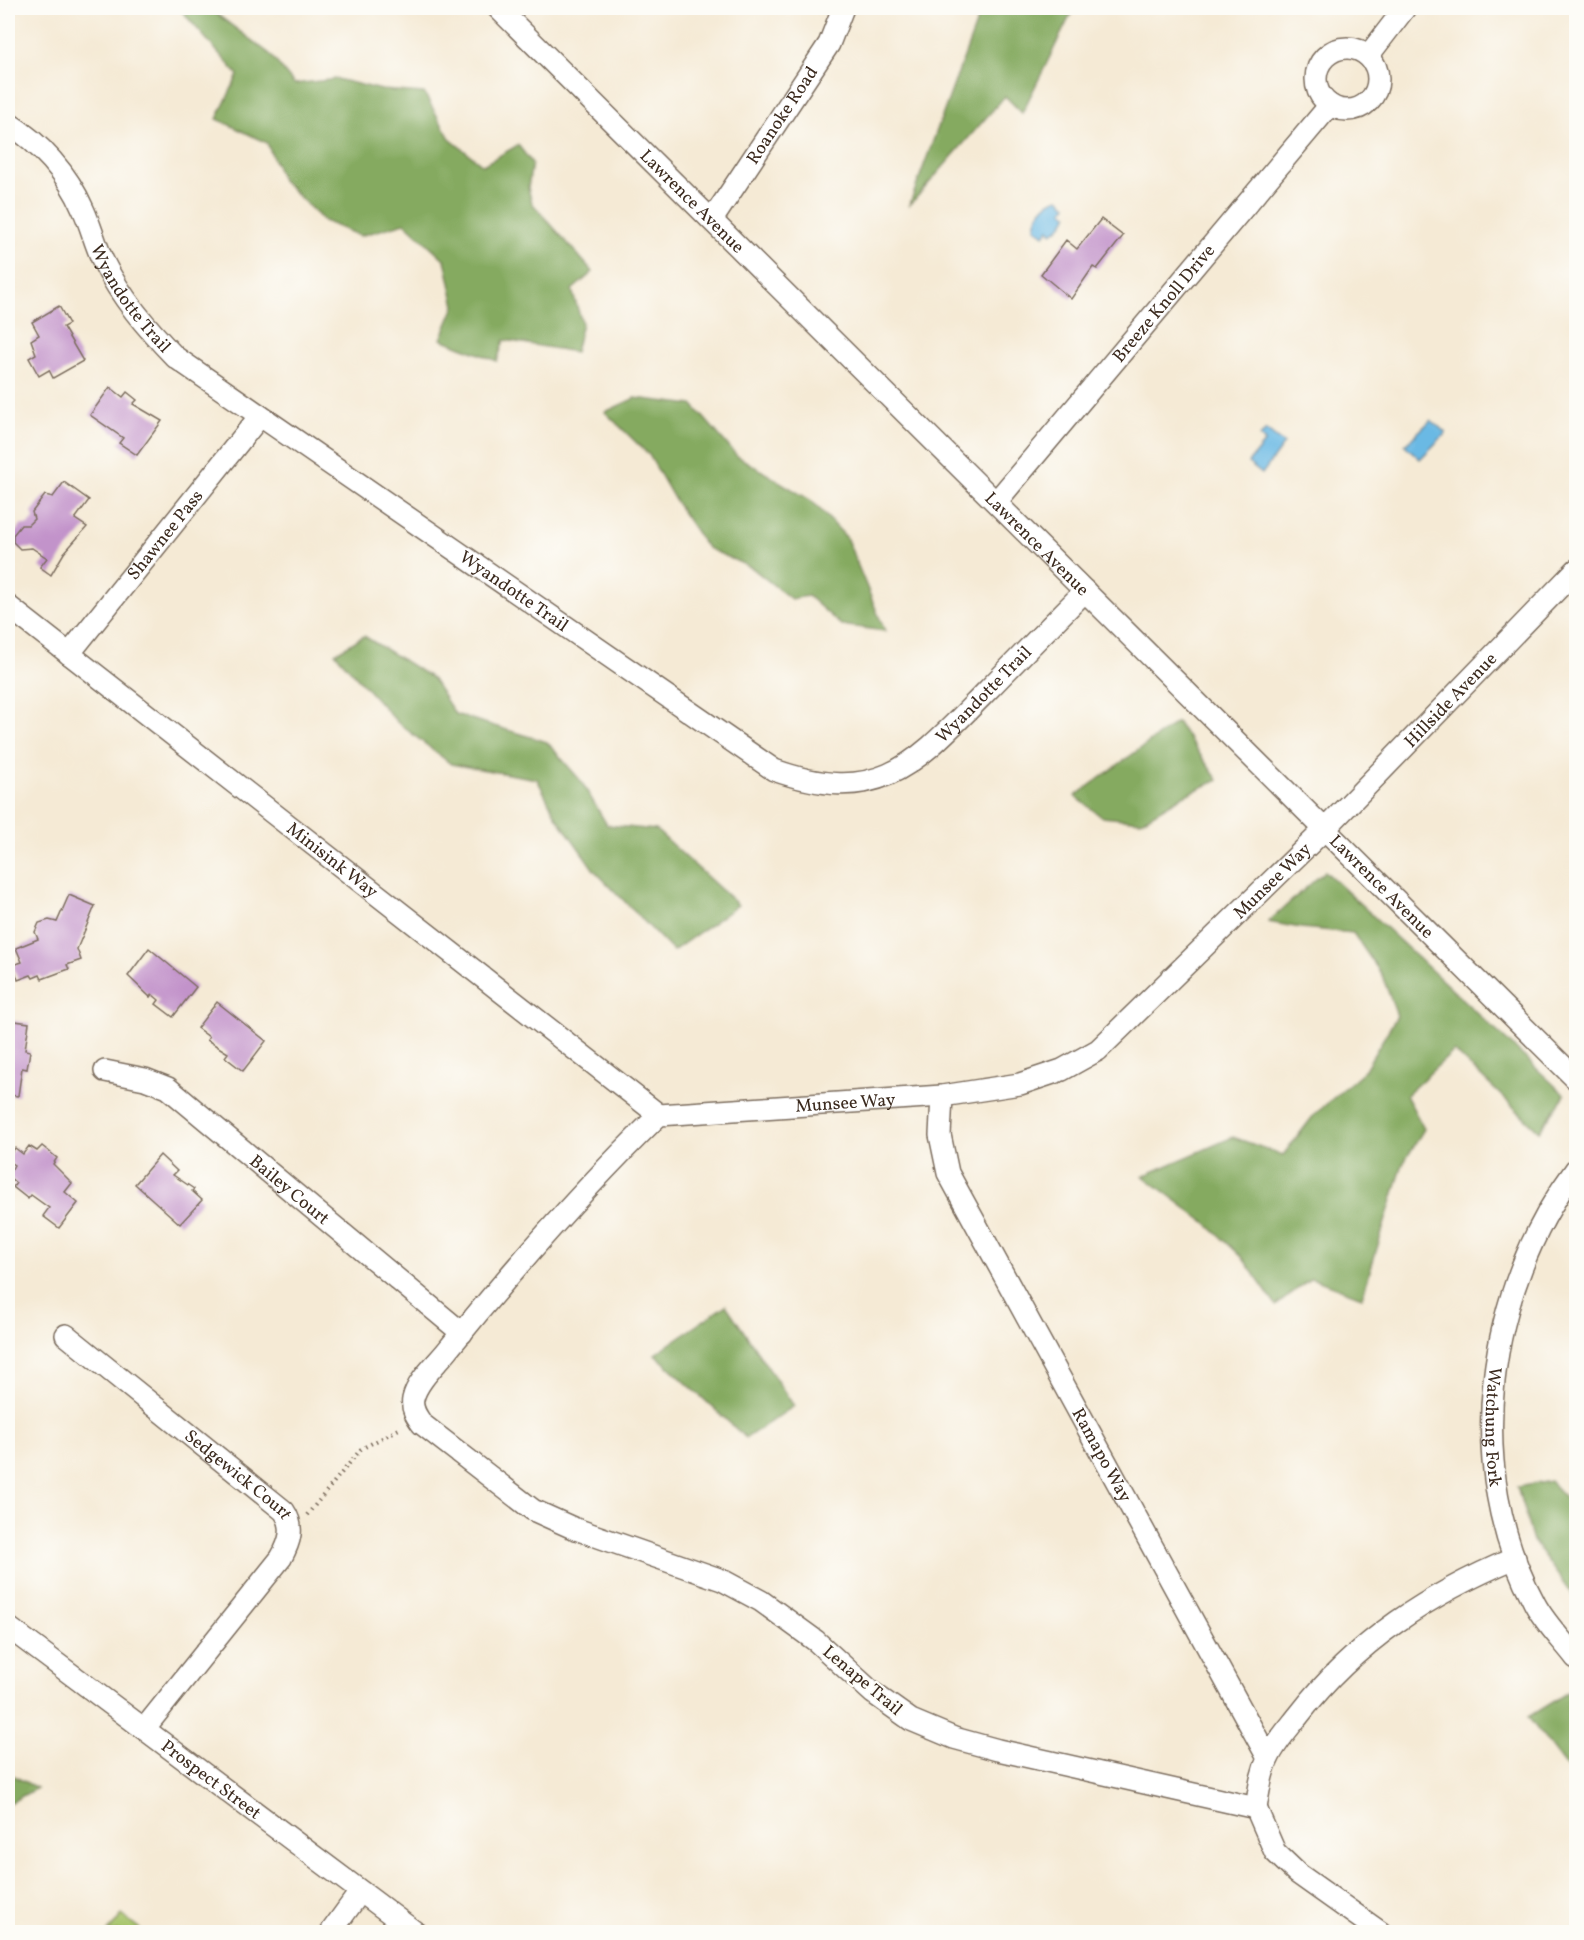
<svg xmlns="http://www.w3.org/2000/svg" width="1584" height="1940" font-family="Vollkorn,serif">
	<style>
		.green { fill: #a7c56c; stroke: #717845; stroke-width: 1.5 }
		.forest { fill: #85aa60; stroke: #606a3f; stroke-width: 1.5 }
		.water { fill: #6ab9e4; stroke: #527281; stroke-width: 1.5 }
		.building { fill: #c293ca }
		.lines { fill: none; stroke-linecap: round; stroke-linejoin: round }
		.minor-casing { stroke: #7c6d5e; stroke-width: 24 }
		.path { stroke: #7c6d5e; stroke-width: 4; stroke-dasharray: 1.5 4.5; stroke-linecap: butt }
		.minor { stroke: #fff; stroke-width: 21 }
		.labels { text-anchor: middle; stroke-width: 4.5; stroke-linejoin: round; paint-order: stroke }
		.street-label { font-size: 18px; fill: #3b2a1e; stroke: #fdfcf7 }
	</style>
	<rect width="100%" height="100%" fill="#fdfcf7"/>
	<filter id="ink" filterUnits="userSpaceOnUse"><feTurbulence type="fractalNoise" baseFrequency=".0167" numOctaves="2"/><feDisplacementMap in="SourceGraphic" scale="12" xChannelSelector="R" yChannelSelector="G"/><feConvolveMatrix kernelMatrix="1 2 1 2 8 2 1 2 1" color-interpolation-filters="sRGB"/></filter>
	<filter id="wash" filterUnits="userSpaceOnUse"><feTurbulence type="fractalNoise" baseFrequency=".008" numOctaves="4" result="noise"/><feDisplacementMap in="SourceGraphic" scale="24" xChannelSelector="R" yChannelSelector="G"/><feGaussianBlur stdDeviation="1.35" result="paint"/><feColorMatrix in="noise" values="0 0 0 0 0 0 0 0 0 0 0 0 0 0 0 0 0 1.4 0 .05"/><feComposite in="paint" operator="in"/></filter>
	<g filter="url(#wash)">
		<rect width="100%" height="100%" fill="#f5ead5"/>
		<path class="green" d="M122 1915 144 1932H108Z"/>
		<path class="forest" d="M179 8H212L214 12 270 54 294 84 337 79 382 90 424 93 451 140 483 165 518 145 532 163 528 188 532 203 593 272 572 290 582 323 575 352 504 340 497 361 441 339 455 306 445 260 405 223 360 236 324 221 282 180 267 143 217 119 238 75Z
			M982 8H1074L1022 113 1005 96 909 206Z
			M635 398 693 405 737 456 812 501 846 537 885 631 841 625 808 596 791 599 752 568 707 548 679 507 649 455 605 412Z
			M364 636 432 678 455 714 547 742 581 781 607 825 656 830 738 905 673 951 594 870 556 816 537 779 451 764 397 722 335 653Z
			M1177 722 1218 780 1181 797 1141 821 1102 817 1075 796Z
			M1325 871 1565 1095 1539 1131 1454 1051 1406 1095 1424 1129 1403 1164 1362 1297 1311 1278 1276 1306 1242 1257 1207 1224 1143 1176 1233 1137 1283 1155 1314 1115 1364 1071 1397 1016 1382 975 1353 933 1301 928 1268 922Z
			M726 1305 794 1406 746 1438 655 1354Z
			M1550 1481 1576 1509V1600L1533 1541 1517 1487Z
			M1576 1687V1780L1528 1717Z
			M8 1773 37 1788 8 1804Z"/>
		<path class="water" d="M1059 198 1067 205 1063 210 1068 214C1065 223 1060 228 1052 233L1049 229 1044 235 1035 228C1036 214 1045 202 1059 198Z
			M1431 420 1446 433 1420 459 1405 445Z
			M1266 430 1284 444 1262 474 1248 463 1265 442 1260 437Z"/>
		<g id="blocks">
			<path class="building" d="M1101 219 1123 236 1097 269 1093 267 1071 299 1041 274 1066 240 1077 249Z
				M59 306 69 324 63 327 83 361 53 378 49 370 39 376 29 358 36 354 31 340 39 335 32 322Z
				M110 387 123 397 127 392 137 400 133 404 162 421 137 455 119 443 123 438 90 415Z
				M64 482 89 500 75 519 87 527 64 553 51 575 40 567 47 558 32 548 20 549 13 542V535L21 525H28L34 519 32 512 45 495 53 497Z
				M69 895 95 906 77 949 81 960 67 965 69 969 42 979 40 975 33 978 31 975 18 980 13 965 22 962 16 948 38 939 35 932 39 923 49 920 57 922Z
				M149 948 196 987 173 1017 156 1004 159 1000 152 994 150 997 128 976Z
				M217 1002 266 1041 243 1071 225 1057 228 1053 207 1040 209 1037 197 1028Z
				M8 1020 29 1023 25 1050 30 1051 27 1069 22 1068 18 1096 8 1095Z
				M29 1146 37 1151 42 1146 57 1158 53 1164 72 1183 65 1192 78 1203 59 1228 43 1216 49 1208 31 1195 28 1199 13 1187 16 1183 8 1176 14 1165 8 1161V1157L15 1148 23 1154Z
				M160 1155 177 1171 173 1175 194 1189 192 1191 202 1200 180 1224 135 1184Z"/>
		</g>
	</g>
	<g filter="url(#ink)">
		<use href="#blocks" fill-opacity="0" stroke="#7c6d5e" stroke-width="1.5"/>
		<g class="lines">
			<defs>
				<g id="minor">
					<path id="s1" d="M498 8 1576 1079"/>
					<circle cx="1347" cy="79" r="31"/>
					<path d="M1368 56 1405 8"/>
					<path id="s2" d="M8 123C40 143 68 174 83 209 91 226 95 244 103 261 121 298 147 328 175 357L774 770C879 807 914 765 983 695 1017 660 1051 625 1085 591"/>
					<path id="s3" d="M712 220 829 44 843 8"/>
					<path id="s4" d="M996 502 1330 105"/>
					<path id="s5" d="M8 606 659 1115"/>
					<path id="s6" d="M69 654 260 416"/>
					<path id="s7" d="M105 1071 145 1079 168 1088 462 1333"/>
					<path id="s8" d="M942 1096 940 1135 948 1173 1268 1758"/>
					<path id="s9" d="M1576 1169C1486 1290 1461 1468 1535 1604 1545 1623 1563 1641 1576 1658"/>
					<path id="s10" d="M66 1335 284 1511C295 1527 290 1542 281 1558L144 1729"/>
					<path id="s11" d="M8 1627 415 1932"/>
					<path d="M1256 1808C1259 1792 1260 1775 1268 1759 1275 1743 1288 1729 1299 1715 1356 1641 1431 1593 1515 1558"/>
					<path d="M331 1932 360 1892"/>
					<path id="s12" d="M1380 1932 1297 1873 1275 1852 1256 1808 998 1750 954 1738 911 1720 873 1693 816 1641 761 1601 722 1580 573 1528 533 1510 422 1424C417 1417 411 1409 413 1399 417 1380 439 1362 450 1347 515 1267 585 1187 659 1115L942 1096 1020 1084 1062 1070 1098 1050 1326 828 1576 570"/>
				</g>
			</defs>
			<use href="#minor" class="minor-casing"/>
			<path class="path" d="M307 1515 361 1449 401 1428"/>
			<use href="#minor" class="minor"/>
		</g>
	</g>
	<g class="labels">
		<g class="street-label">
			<text dy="6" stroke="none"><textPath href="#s3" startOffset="126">Roanoke Road</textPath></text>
			<text dy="6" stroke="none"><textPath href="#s1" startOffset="274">Lawrence Avenue</textPath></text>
			<text dy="6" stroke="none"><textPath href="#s2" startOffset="218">Wyandotte Trail</textPath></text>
			<text dy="6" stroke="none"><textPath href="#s4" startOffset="260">Breeze Knoll Drive</textPath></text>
			<text dy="6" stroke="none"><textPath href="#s6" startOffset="153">Shawnee Pass</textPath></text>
			<text dy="6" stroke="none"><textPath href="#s1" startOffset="760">Lawrence Avenue</textPath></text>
			<text dy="6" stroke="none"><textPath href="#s2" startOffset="704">Wyandotte Trail</textPath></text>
			<text dy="6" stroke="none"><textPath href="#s2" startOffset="1262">Wyandotte Trail</textPath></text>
			<text dy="6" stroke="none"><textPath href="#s12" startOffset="2464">Hillside Avenue</textPath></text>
			<text dy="6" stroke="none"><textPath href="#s5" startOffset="412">Minisink Way</textPath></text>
			<text dy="6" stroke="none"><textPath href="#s12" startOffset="2210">Munsee Way</textPath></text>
			<text dy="6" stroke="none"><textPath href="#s1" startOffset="1246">Lawrence Avenue</textPath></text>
			<text dy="6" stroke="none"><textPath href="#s12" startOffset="1706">Munsee Way</textPath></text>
			<text dy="6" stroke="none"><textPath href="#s7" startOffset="224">Bailey Court</textPath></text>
			<text dy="6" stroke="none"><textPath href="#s9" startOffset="276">Watchung Fork</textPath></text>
			<text dy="6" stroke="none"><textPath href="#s8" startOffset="399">Ramapo Way</textPath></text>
			<text dy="6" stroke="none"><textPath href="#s10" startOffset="222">Sedgewick Court</textPath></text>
			<text transform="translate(863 1680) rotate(40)" y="6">Lenape Trail</text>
			<text dy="6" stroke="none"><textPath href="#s11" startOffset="254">Prospect Street</textPath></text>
		</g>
	</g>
	<rect width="1584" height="1940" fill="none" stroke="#fdfcf7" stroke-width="30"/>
</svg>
